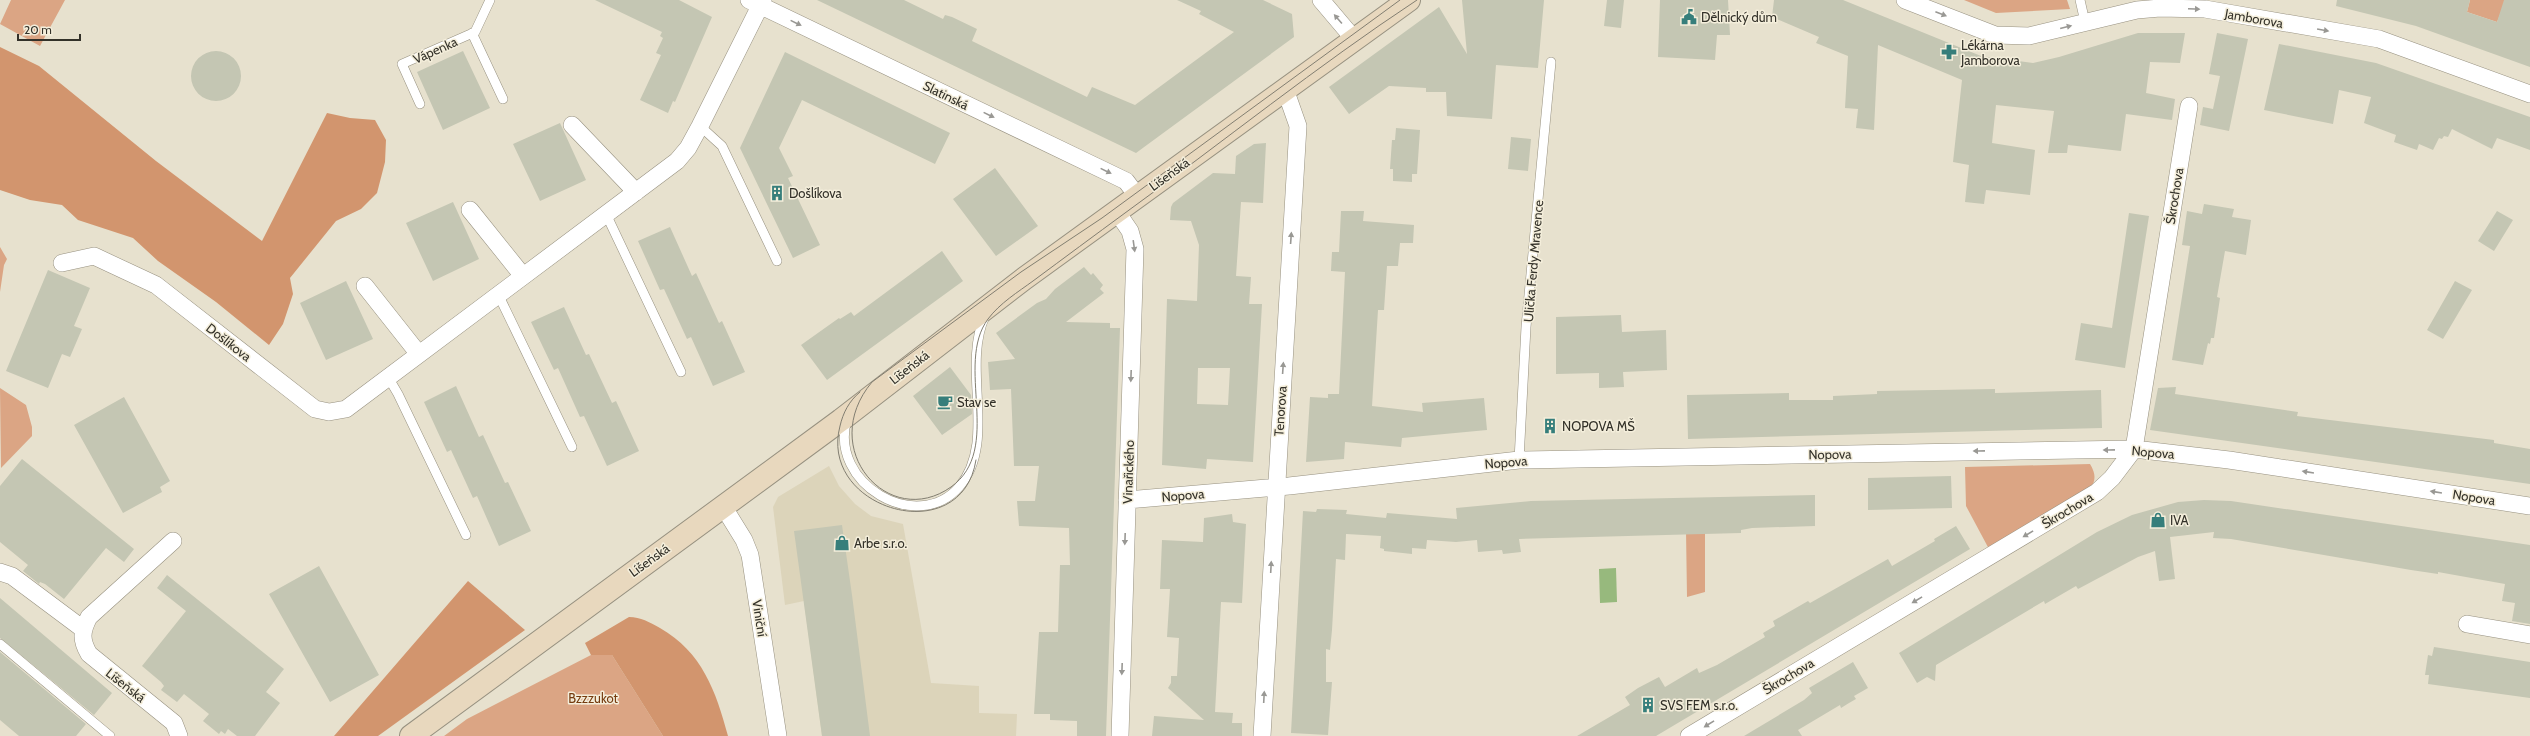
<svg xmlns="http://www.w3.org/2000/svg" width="2530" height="736" font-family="Cabin,sans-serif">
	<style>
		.built { fill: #dcd4ba }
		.green { fill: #dba584 }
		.forest { fill: #d2956e }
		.water { fill: #97b97d }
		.building { fill: #c4c6b3; fill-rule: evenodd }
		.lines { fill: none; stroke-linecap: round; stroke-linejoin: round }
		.lane-casing { stroke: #979180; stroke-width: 10 }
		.street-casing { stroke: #979180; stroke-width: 18 }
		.secondary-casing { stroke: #979180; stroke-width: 24 }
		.lane { stroke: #fff; stroke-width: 9 }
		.street { stroke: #fff; stroke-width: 17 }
		.secondary { stroke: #e8d8be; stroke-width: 22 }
		.tram { stroke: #827e71; stroke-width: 1 }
		.oneway { fill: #999894 }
		.labels { text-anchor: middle; stroke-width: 3; stroke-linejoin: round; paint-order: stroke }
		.poi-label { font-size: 13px; fill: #333129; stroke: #f4eedb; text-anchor: start }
		.street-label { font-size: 13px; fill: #333129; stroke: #f4eedb }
		.park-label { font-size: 13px; fill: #753b0e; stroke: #f4eedb }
	</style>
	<rect width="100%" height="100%" fill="#e7e1ce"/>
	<path class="built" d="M829 466 839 486 855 504 871 516 903 524 931 683 979 686V713L1017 714 1016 736H822L804 601 785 605 773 507 778 497Z"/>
	<path class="green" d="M11 0H65L40 46 0 24Z
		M1964 0H2067L2070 9 1996 13Z
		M2470 0H2506L2497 22 2467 12Z
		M0 247 7 259 4 265 0 292Z
		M0 388 26 405 32 427V436L1 468Z
		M2090 464C2096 474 2096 480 2090 490L1989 549 1966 506 1965 467Z
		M1705 529V592L1687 597 1686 530Z
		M591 655H612L663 736H444L467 719Z"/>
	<path class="forest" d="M0 47 39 66 156 161 262 241 327 113 350 118 375 120 386 140 385 162 377 193 361 209 336 221 290 278 293 294 283 324 269 345 216 302 158 261 133 238 78 220 62 205 30 200 0 190Z
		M468 581 525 630 378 736H334Z
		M629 617C641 617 649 622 660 628 702 652 716 691 728 736H663L612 655H591L585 643Z"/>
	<path class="water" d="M1616 568 1617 602 1600 603 1599 569Z"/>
	<path class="building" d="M595 0H679L712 17 675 102 673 101 668 113 640 100 661 55 656 53 663 38 660 36 662 32Z
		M817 0H904L943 19 945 15 952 17 977 29 972 41 1087 97 1092 87 1135 105 1234 32 1199 14 1201 11 1177 0H1263L1292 14 1294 37 1136 153Z
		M1462 0H1544L1538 68 1496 65 1492 119 1447 116 1446 92H1426V88L1389 86 1349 114 1329 87 1439 7 1467 54Z
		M1607 0H1624L1621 28 1604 26Z
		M1660 0H1728L1730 35H1717L1715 60 1658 57Z
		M1774 0H1843L1981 56 2033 63 2059 57 2138 33H2185L2180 63 2150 62 2146 93 2175 99 2172 120 2126 114 2121 151 2068 145 2067 153H2048L2054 111 1996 105 1992 143 2035 150 2030 195 1986 190 1984 204 1965 202 1969 165 1953 162 1962 80 1878 45 1874 130 1856 128 1858 109 1845 108 1848 56 1816 43 1819 37 1772 17Z
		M2337 0H2470L2467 12 2497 22 2504 0H2530V67L2416 26 2336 6Z
		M2217 33 2248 39 2229 131 2200 125 2203 107 2213 109 2220 76 2209 74Z
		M2279 44 2376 63 2530 117V150L2497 138 2492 149 2452 129 2448 137 2444 136 2442 139 2439 138 2433 150 2419 144 2417 150 2394 142 2396 135 2364 123 2371 97 2339 90 2333 124 2264 110Z
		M191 76a25 25 0 1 1 50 0a25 25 0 1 1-50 0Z
		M463 51 490 108 443 130 417 72Z
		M785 52 950 133 935 164 802 100 779 148 793 176 788 178 820 245 793 258 740 148Z
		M560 123 586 180 540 201 513 144Z
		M1396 128 1420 130 1417 174H1412V182L1393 181V169H1390L1392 140H1395Z
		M1511 137 1531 139 1528 171 1508 169Z
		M1266 143 1263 203 1241 202 1236 276 1251 277 1249 304H1262L1253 462 1207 459 1206 469 1162 465 1167 299 1197 301 1199 245 1191 221 1170 220 1171 207 1173 203 1213 173 1235 174 1236 156 1254 144ZM1198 368H1230L1228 405 1197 404Z
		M995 168 1038 226 996 256 953 199Z
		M453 202 479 259 433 281 406 223Z
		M2204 204 2234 209 2232 217 2251 220 2246 255 2225 251 2217 297 2220 298 2214 338H2211L2210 344 2208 343 2203 365 2172 360 2190 246 2182 245 2187 211 2202 214Z
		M1341 211H1364L1363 221 1414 225 1413 243H1400L1398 266H1387L1384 310H1378L1372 406 1423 412 1422 403 1484 398 1487 430 1402 438 1401 447 1345 442 1344 459 1306 462 1310 397 1328 398V394H1339L1345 272 1331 271 1332 252H1339Z
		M2497 211 2513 220 2494 251 2478 241Z
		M2129 213 2149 216 2125 368 2075 360 2081 323 2112 328Z
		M670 227 692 276 696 273 719 323 722 321 745 372 713 386 691 337 687 339 664 289 660 290 638 241Z
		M942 251 963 281 827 380 801 345 839 318 840 319 851 312 854 316Z
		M1084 267 1091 275 1093 273 1103 285 1100 289 1104 293 1066 322 1110 323V328H1120L1106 736H1077V721L1050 720V714H1034L1039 632H1058L1060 565H1070L1069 528 1019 526 1017 501H1035L1039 466H1014L1011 389 990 390 988 362 1015 359 996 333 1037 303 1046 299 1055 289Z
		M48 270 90 288 74 326 82 329 70 357 62 354 48 388 6 371Z
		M346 281 373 339 326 360 300 303Z
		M2455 281 2472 290 2443 339 2427 330Z
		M564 307 586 355 589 354 612 403 616 401 639 451 607 466 584 416 580 417 558 368 554 370 531 322Z
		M1621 315 1622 332 1666 330 1667 370 1623 372 1624 387 1599 388V373L1556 374V317Z
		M950 367 971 395 972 414 942 435 913 396Z
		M456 386 479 437 483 435 505 483 508 482 531 531 499 546 477 496 473 498 451 450 447 452 424 402Z
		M2176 387 2175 394 2298 412 2297 416 2494 440V443L2530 449V484L2150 430 2158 388Z
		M1995 389V393L2101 390 2102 428 1688 439 1687 395 1789 393V400H1833V396L1877 394V391Z
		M124 397 170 481 160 487 162 492 123 513 74 425Z
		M22 459 134 549 124 562 106 548 64 599 45 584 40 582 39 584 23 571 28 565 0 542V486Z
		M1951 476 1952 508 1868 510V478Z
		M1815 495V526L1752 528 1741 530V533L1519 539 1521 552 1503 554 1502 550 1478 552 1477 540 1456 542 1427 540 1426 549 1412 548V554L1384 551V549L1380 548 1381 536 1346 534 1345 560 1336 559 1332 630 1330 650 1326 649V682H1332L1328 735 1291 733 1303 511 1316 512 1317 509 1347 510 1346 514 1386 518 1387 513 1457 519 1456 508 1531 501Z
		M2204 500 2231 501 2530 545V624L2512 621 2515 603 2502 601 2505 584 2438 572V574L2411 570 2231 539 2213 538 2214 532 2170 537 2175 579 2159 581 2155 551 2138 557 2078 589 2076 586 2045 604 2044 601 1936 665 1935 681 1927 677 1917 683 1899 653 2097 532 2132 515 2178 502Z
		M1232 514 1233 522 1246 524 1242 603 1221 602 1215 712 1233 713 1232 723H1242V736H1152L1154 716 1204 720 1168 688 1171 683V676H1177L1179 638 1167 637 1170 589H1160L1162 540 1203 542 1204 518Z
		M842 525 852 595 870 736H822L794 531Z
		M1956 526 1970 549 1656 736H1577L1630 705 1625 697 1638 688 1659 677 1665 687 1697 668 1699 673 1717 665 1765 637 1763 633 1775 626 1773 621 1808 601 1810 603 1888 559 1892 566 1935 541 1934 539Z
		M319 566 379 675 330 702 269 594Z
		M167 575 284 669 266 692 280 703 255 736H237L228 729 225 734 221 731 219 734 203 721 209 714 184 694 177 702 161 690 164 686 161 682 142 666 186 611 157 588Z
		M0 598 112 693 94 715 0 638Z
		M2434 647 2530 662V698L2428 684 2429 675H2425L2428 655 2432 656Z
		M0 652 86 724 76 736H19L0 720Z
		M1853 662 1868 688 1854 696 1856 699 1849 703 1841 708 1840 705 1798 730 1802 736H1744L1804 700 1812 693 1809 688Z"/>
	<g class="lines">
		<defs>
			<path id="lane" d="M2080 0 2085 22
				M472 33 503 99
				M420 104 402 64 475 32 490 0
				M700 126 722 146 777 261
				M606 214 681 372
				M498 294 572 447
				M388 377 398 394 466 535
				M847 419C828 484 917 535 959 487 998 442 961 368 985 316
				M1519 460 1526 327 1551 62
				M0 644 110 736"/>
			<path id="street" d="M749 0 1126 181 1138 197
				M1321 0 1354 39
				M1905 0 1995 35 2029 36 2137 10 2160 8 2205 9 2379 39 2530 94
				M572 125 636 192
				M470 210 523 276
				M1117 212 1130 231 1135 249 1120 736
				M62 263 94 256 156 285 315 409 329 412 346 409 677 161 688 148 700 126 763 0
				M365 286 418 353
				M1127 500 1289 486 1519 460 2134 449 2229 460 2530 506
				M723 506 744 540 750 555 778 736
				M173 541 89 617C81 632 81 640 89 654L174 723 179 736
				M0 572 12 576 83 629
				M2467 624 2530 635
				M1262 736 1298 126 1285 89
				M1689 736 2097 492 2112 478 2134 449 2189 106"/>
			<path id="secondary" d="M411 736 841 420 1025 278 1409 0"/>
		</defs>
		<use href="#lane" class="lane-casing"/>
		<use href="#street" class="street-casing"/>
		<use href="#secondary" class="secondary-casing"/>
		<use href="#lane" class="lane"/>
		<use href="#street" class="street"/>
		<use href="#secondary" class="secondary"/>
		<path class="tram" d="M1400 0 1102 218 1021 272 872 382C816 449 889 531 951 487 1004 449 954 365 988 319 1000 303 1018 292 1033 281 1064 258 1095 235 1125 213 1223 142 1317 66 1417 0
			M860 392C849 401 843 413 840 426 818 510 962 551 976 460"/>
	</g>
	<defs><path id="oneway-solid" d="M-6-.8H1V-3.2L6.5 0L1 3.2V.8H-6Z"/></defs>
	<g class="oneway">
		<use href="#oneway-solid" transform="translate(2194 9) rotate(2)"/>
		<use href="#oneway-solid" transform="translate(1941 14) rotate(21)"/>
		<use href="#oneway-solid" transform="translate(1338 19) rotate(-131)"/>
		<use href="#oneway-solid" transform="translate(796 23) rotate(26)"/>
		<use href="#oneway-solid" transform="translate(2066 27) rotate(-14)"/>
		<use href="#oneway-solid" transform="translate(2323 30) rotate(10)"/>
		<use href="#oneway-solid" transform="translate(989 115) rotate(26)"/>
		<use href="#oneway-solid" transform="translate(1106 171) rotate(26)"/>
		<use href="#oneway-solid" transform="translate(1291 238) rotate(-86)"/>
		<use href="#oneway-solid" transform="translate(1134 246) rotate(82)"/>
		<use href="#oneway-solid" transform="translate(1283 368) rotate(-86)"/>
		<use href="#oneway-solid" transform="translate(1131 376) rotate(92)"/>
		<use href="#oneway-solid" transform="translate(2109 450) rotate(179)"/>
		<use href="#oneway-solid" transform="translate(1979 451) rotate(179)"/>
		<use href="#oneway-solid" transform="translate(2308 472) rotate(-171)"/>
		<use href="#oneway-solid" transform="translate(2436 492) rotate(-171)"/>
		<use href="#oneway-solid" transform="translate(2028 534) rotate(149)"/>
		<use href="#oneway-solid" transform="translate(1125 539) rotate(92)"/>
		<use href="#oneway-solid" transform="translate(1271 567) rotate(-87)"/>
		<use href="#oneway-solid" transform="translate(1917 600) rotate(149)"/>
		<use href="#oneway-solid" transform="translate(1122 669) rotate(92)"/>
		<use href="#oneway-solid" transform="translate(1264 697) rotate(-87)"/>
		<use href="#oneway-solid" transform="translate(1709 724) rotate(148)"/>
	</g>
	<defs>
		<symbol id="civic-bare" viewBox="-9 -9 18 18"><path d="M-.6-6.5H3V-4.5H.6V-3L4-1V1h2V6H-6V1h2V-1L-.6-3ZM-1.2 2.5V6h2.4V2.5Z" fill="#367e7b" stroke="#f4eedb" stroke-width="2.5" paint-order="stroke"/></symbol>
		<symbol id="pharmacy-bare" viewBox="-9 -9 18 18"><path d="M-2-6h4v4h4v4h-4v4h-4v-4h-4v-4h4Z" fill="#367e7b" stroke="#f4eedb" stroke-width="2.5" paint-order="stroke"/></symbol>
		<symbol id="building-bare" viewBox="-9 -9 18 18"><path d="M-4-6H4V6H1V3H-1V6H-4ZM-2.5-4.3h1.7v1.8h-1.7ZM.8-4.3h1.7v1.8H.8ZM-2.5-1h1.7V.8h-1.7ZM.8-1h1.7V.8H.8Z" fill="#367e7b" stroke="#f4eedb" stroke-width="2.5" paint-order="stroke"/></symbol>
		<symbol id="cafe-bare" viewBox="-9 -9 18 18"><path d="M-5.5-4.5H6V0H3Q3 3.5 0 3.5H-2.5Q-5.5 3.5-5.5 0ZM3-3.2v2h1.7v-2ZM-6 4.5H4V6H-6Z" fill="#367e7b" stroke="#f4eedb" stroke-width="2.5" paint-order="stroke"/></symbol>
		<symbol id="shop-bare" viewBox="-9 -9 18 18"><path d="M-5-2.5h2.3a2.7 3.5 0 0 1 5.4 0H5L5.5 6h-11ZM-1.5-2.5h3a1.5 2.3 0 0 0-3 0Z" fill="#367e7b" stroke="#f4eedb" stroke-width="2.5" paint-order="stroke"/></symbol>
	</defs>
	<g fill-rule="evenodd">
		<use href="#civic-bare" x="1678" y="6" width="22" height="22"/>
		<use href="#pharmacy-bare" x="1938" y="41" width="22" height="22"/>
		<use href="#building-bare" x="766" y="182" width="22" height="22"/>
		<use href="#cafe-bare" x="934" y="391" width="22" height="22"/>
		<use href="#building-bare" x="1539" y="415" width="22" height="22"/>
		<use href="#shop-bare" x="2147" y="509" width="22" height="22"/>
		<use href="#shop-bare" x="831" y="532" width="22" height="22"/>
		<use href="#building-bare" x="1637" y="694" width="22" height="22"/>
	</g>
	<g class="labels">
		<g class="poi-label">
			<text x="1701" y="22">Dělnický dům</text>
			<text x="1961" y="50">Lékárna<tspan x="1961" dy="15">Jamborova</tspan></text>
			<text x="789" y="198">Došlíkova</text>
			<text x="957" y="407">Stav se</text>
			<text x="1562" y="431">NOPOVA MŠ</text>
			<text x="2170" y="525">IVA</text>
			<text x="854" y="548">Arbe s.r.o.</text>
			<text x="1660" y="710">SVS FEM s.r.o.</text>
		</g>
		<g class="street-label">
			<text transform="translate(2254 18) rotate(10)" y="5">Jamborova</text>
			<text transform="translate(435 50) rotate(-24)" y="5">Vápenka</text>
			<text transform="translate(946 95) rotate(26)" y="5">Slatinská</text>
			<text transform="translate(1169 174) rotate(-36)" y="5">Líšeňská</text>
			<text transform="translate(2174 196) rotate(-81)" y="5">Škrochova</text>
			<text transform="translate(1533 261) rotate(-85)" y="5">Ulička Ferdy Mravence</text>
			<text transform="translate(229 342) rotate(38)" y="5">Došlíkova</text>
			<text transform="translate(909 367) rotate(-38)" y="5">Líšeňská</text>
			<text transform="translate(1280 411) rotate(-86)" y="5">Tenorova</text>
			<text transform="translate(2153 452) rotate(5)" y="5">Nopova</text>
			<text transform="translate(1830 454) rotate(-1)" y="5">Nopova</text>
			<text transform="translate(1506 462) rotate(-5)" y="5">Nopova</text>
			<text transform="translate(1128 472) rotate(-88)" y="5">Vinařického</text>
			<text transform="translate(1183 495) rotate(-5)" y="5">Nopova</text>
			<text transform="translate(2474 497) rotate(9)" y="5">Nopova</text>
			<text transform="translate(2067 510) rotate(-31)" y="5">Škrochova</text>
			<text transform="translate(649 560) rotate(-36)" y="5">Líšeňská</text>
			<text transform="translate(760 618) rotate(81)" y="5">Viniční</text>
			<text transform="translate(1788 676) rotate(-31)" y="5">Škrochova</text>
			<text transform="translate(126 685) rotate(38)" y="5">Líšeňská</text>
		</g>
		<g class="park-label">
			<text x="593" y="703">Bzzzukot</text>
		</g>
	</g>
	<path d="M18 34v6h62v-6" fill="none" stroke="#333129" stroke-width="2"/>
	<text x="24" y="34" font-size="12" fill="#333129" stroke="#f4eedb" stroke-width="3" paint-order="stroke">20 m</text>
</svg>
